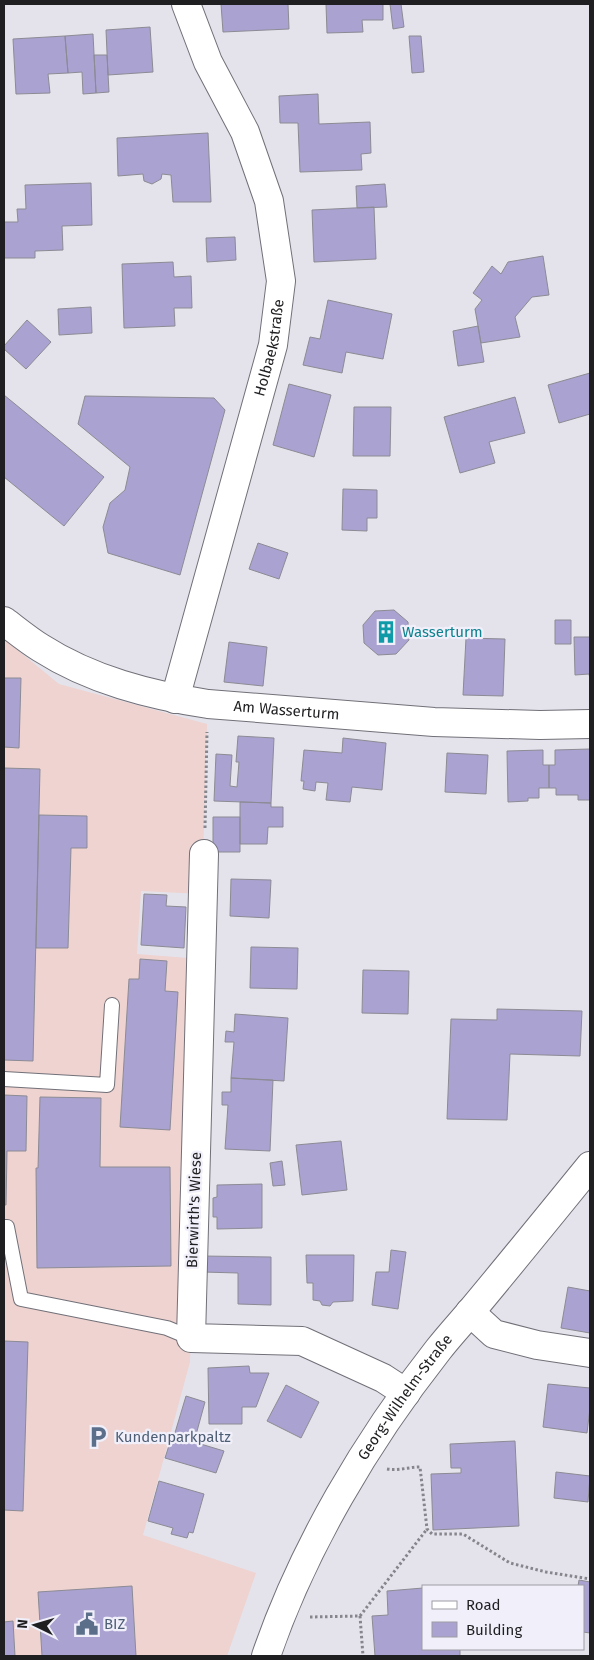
<svg xmlns="http://www.w3.org/2000/svg" width="594" height="1660" font-family="'Fira Sans',sans-serif">
	<style>
		.commercial { fill: #eed3d0 }
		.building { fill: #aaa2d0; stroke: #8c8b94 }
		.lines { fill: none; stroke-linecap: round; stroke-linejoin: round }
		.service-casing { stroke: #717078; stroke-width: 16 }
		.minor-casing { stroke: #717078; stroke-width: 30 }
		.primary-casing { stroke: #717078; stroke-width: 30 }
		.path { stroke: #86858b; stroke-width: 3; stroke-dasharray: 2.5 2.5; stroke-linecap: butt }
		.service { stroke: #fff; stroke-width: 14 }
		.minor { stroke: #fff; stroke-width: 28 }
		.primary { stroke: #fff; stroke-width: 28 }
		.labels { text-anchor: middle; stroke-width: 4.5; stroke-linejoin: round; paint-order: stroke }
		.street-label { font-size: 15px; fill: #1f1f22; stroke: #f1f0fa }
		.culture-label { font-size: 15px; fill: #0d838f; stroke: #f1f0fa; text-anchor: start }
		.service-label { font-size: 15px; fill: #4e5e75; stroke: #f1f0fa; text-anchor: start }
	</style>
	<rect width="100%" height="100%" fill="#e4e3ec"/>
	<path class="commercial" d="M4 639 59 684 207 724 202 894 141 891 137 954 201 959 190 1362 143 1535 256 1573 227 1656H4Z"/>
	<path class="building" d="M221 4H288L289 29 223 32Z
		M326 4H383V20H362L363 32 327 33Z
		M390 4H401L404 27 393 29Z
		M150 27 153 72 108 75 106 30Z
		M93 34 96 93 83 94 82 72 68 73 65 36Z
		M65 36 68 73 48 74 50 93 16 94 13 39Z
		M409 36H421L424 72 412 73Z
		M94 55H107L109 92 96 93Z
		M318 94 319 124 370 122 371 153 361 154 362 170 300 172 298 123H280L279 96Z
		M208 133 211 202H173L171 175 162 174 161 179 152 184 144 181 143 174 118 176 117 138Z
		M91 183 92 225 62 226 63 250 35 251V258H4V222H18L17 209H26L25 185Z
		M385 184 387 207 357 208 356 186Z
		M374 207 376 259 314 262 312 210Z
		M235 237 236 260 207 262 206 238Z
		M543 256 549 295 532 297 515 317 520 337 481 343 475 309 482 300 473 293 492 266 501 274 508 262Z
		M173 262 174 277 191 276 192 308H174L175 326 124 328 122 264Z
		M328 300 392 314 383 359 346 352 342 373 303 365 310 337 320 339Z
		M91 307 92 333 59 335 58 309Z
		M27 320 51 342 26 369 4 349V346Z
		M478 326 484 362 458 366 453 331Z
		M590 373V414L559 423 548 385Z
		M289 384 331 395 314 457 273 445Z
		M4 395 104 477 64 526 4 477Z
		M85 396 214 398 225 410 180 575 108 553 103 527 110 503 125 490 130 467 78 424Z
		M515 397 525 433 489 442 495 463 460 473 444 417Z
		M354 407H391L390 456H353Z
		M343 489 377 490V518H367V531L342 530Z
		M258 543 288 553 279 579 249 569Z
		M394 610 408 622 409 640 396 654 378 655 364 643 363 625 375 611Z
		M555 620H571V644H555Z
		M574 637H590V679L589 674 575 675Z
		M466 638 505 639 503 696 463 695Z
		M229 642 267 647 263 686 224 682Z
		M4 678H21L19 748 4 747Z
		M238 736 274 738 271 803 214 801 216 754 232 755 230 786 237 787 239 762H236Z
		M343 738 386 743 382 790 352 787 350 802 326 800 328 783 316 782 315 791 303 789 304 781H301L304 750 342 753Z
		M590 749V800H578V795H556V788H549V765H555V750Z
		M543 750V765H549V788H539V798H528V801L508 802 507 751Z
		M447 753 488 755 486 794 445 792Z
		M4 768 40 769 33 1061 4 1060Z
		M240 802 271 803V807H283V827H268L267 844H240Z
		M39 815 87 816V848H71L68 948H36Z
		M213 817H240V852H213Z
		M231 879 271 880 269 918 230 916Z
		M144 894 167 895 166 906 186 907 184 948 141 945Z
		M251 947 298 948 297 989 250 988Z
		M140 959 167 961 165 991 178 992 170 1130 120 1127 129 979H139Z
		M363 970 409 971 408 1014 362 1013Z
		M497 1009 582 1011 580 1056 510 1054 507 1120 447 1119 451 1019 497 1020Z
		M235 1014 288 1018 284 1081 231 1078 234 1042H225L226 1031 234 1032Z
		M231 1078 273 1080 270 1151 225 1149 228 1105H222V1092H231Z
		M4 1095 27 1096 26 1151H7L6 1205H4Z
		M40 1097 101 1098 100 1167H170L171 1266 37 1268 36 1168H38Z
		M341 1141 347 1190 302 1195 296 1145Z
		M282 1161 285 1185 273 1186 270 1163Z
		M262 1184V1228L217 1229V1217H213V1198L217 1197V1185Z
		M391 1250 406 1252 398 1309 372 1305 376 1272H389Z
		M306 1255H354L353 1301 333 1302 330 1306 322 1305 320 1301 313 1300V1283H307Z
		M203 1256 271 1257V1305L238 1304V1273L203 1272Z
		M568 1287 590 1291V1333L561 1328Z
		M4 1341 28 1342 23 1511 4 1510Z
		M249 1366 250 1373H269L256 1407H242V1424H209L208 1368Z
		M548 1384 590 1388V1408L587 1433 543 1427Z
		M286 1385 319 1402 301 1438 267 1421Z
		M186 1396 205 1402 194 1442 224 1451 216 1473 165 1458 172 1436H174Z
		M515 1441 519 1526 433 1530 431 1474 461 1473V1468H451L450 1444Z
		M556 1472 590 1476 588 1502 554 1498Z
		M159 1481 204 1494 193 1533 189 1532 187 1538 171 1534 173 1528 148 1521Z
		M579 1580 590 1582V1633L583 1632V1586H578Z
		M132 1586 136 1656H42L38 1592Z
		M423 1588V1649H460V1656H375L372 1616 388 1615 387 1591Z
		M13 1621 15 1656H4V1622Z"/>
	<g class="lines">
		<defs>
			<path id="service" d="M4 1079 107 1085 112 1005
				M4 1227H7L21 1299 167 1328 191 1338"/>
			<g id="minor">
				<path id="s1" d="M4 621C16 630 28 640 41 648 91 680 150 695 208 704L434 722 540 725 590 724"/>
				<path id="s2" d="M175 699 273 345 281 281 269 201 245 132 208 62 186 4"/>
				<path d="M204 854 191 1338 302 1341 383 1378 406 1393"/>
				<path d="M470 1312 494 1334 537 1345 590 1353"/>
			</g>
			<g id="primary">
				<path id="s3" d="M266 1656C303 1548 367 1440 438 1350 449 1336 461 1323 472 1310 512 1262 551 1214 590 1166"/>
			</g>
		</defs>
		<use href="#service" class="service-casing"/>
		<use href="#minor" class="minor-casing"/>
		<use href="#primary" class="primary-casing"/>
		<path class="path" d="M205 828 207 732
			M387 1469C398 1471 409 1467 420 1467L427 1529 432 1534H463L510 1563 546 1572 590 1579
			M360 1616 427 1529
			M310 1617 360 1616 363 1656"/>
		<use href="#service" class="service"/>
		<use href="#minor" class="minor"/>
		<use href="#primary" class="primary"/>
	</g>
	<defs>
		<symbol id="building-bare" viewBox="-9 -9 18 18"><path d="M-4-6H4V6H1V3H-1V6H-4ZM-2.5-4.3h1.7v1.8h-1.7ZM.8-4.3h1.7v1.8H.8ZM-2.5-1h1.7V.8h-1.7ZM.8-1h1.7V.8H.8Z" fill="#0f9aa8" stroke="#f1f0fa" stroke-width="2.5" paint-order="stroke"/></symbol>
		<symbol id="parking-bare" viewBox="-9 -9 18 18"><path d="M-3.5-5.5H1a3.5 3.5 0 0 1 0 7H-1V5.5H-3.5ZM-1-3.4V-.6H.8a1.4 1.4 0 0 0 0-2.8Z" fill="#5c6f8a" stroke="#f1f0fa" stroke-width="2.5" paint-order="stroke"/></symbol>
		<symbol id="civic-bare" viewBox="-9 -9 18 18"><path d="M-.6-6.5H3V-4.5H.6V-3L4-1V1h2V6H-6V1h2V-1L-.6-3ZM-1.2 2.5V6h2.4V2.5Z" fill="#5c6f8a" stroke="#f1f0fa" stroke-width="2.5" paint-order="stroke"/></symbol>
	</defs>
	<g fill-rule="evenodd">
		<use href="#building-bare" x="370" y="616" width="32" height="32"/>
		<use href="#parking-bare" x="82" y="1421" width="32" height="32"/>
		<use href="#civic-bare" x="71" y="1608" width="32" height="32"/>
	</g>
	<g class="labels">
		<g class="street-label">
			<text dy="5" stroke="none"><textPath href="#s2" startOffset="364">Holbaekstraße</textPath></text>
			<text dy="5" stroke="none"><textPath href="#s1" startOffset="302">Am Wasserturm</textPath></text>
			<text transform="translate(194 1210) rotate(-88)" y="5">Bierwirth's Wiese</text>
			<text dy="5" stroke="none"><textPath href="#s3" startOffset="295">Georg-Wilhelm-Straße</textPath></text>
		</g>
		<g class="culture-label">
			<text x="402" y="637">Wasserturm</text>
		</g>
		<g class="service-label">
			<text x="115" y="1442">Kundenparkpaltz</text>
			<text x="104" y="1629">BIZ</text>
		</g>
	</g>
	<rect width="594" height="1660" fill="none" stroke="#1f1f22" stroke-width="10"/>
	<rect x="422" y="1585" width="162" height="65" fill="#f1f0fa" stroke="#9d9ca4"/>
	<rect x="432" y="1601" width="25" height="8" fill="#ffffff" stroke="#9d9ca4"/>
	<text x="466" y="1610" font-size="15" fill="#1f1f22">Road</text>
	<rect x="432" y="1622" width="25" height="15" fill="#aaa2d0" stroke="#9d9ca4"/>
	<text x="466" y="1635" font-size="15" fill="#1f1f22">Building</text>
	<g transform="translate(35 1625) rotate(275)" stroke="#f1f0fa" stroke-width="4" paint-order="stroke">
	<path d="M0-4L9 19L0 12L-9 19Z" fill="#1f1f22"/>
	<text y="-8" font-size="14" font-weight="bold" text-anchor="middle" fill="#1f1f22">N</text>
	</g>
</svg>
